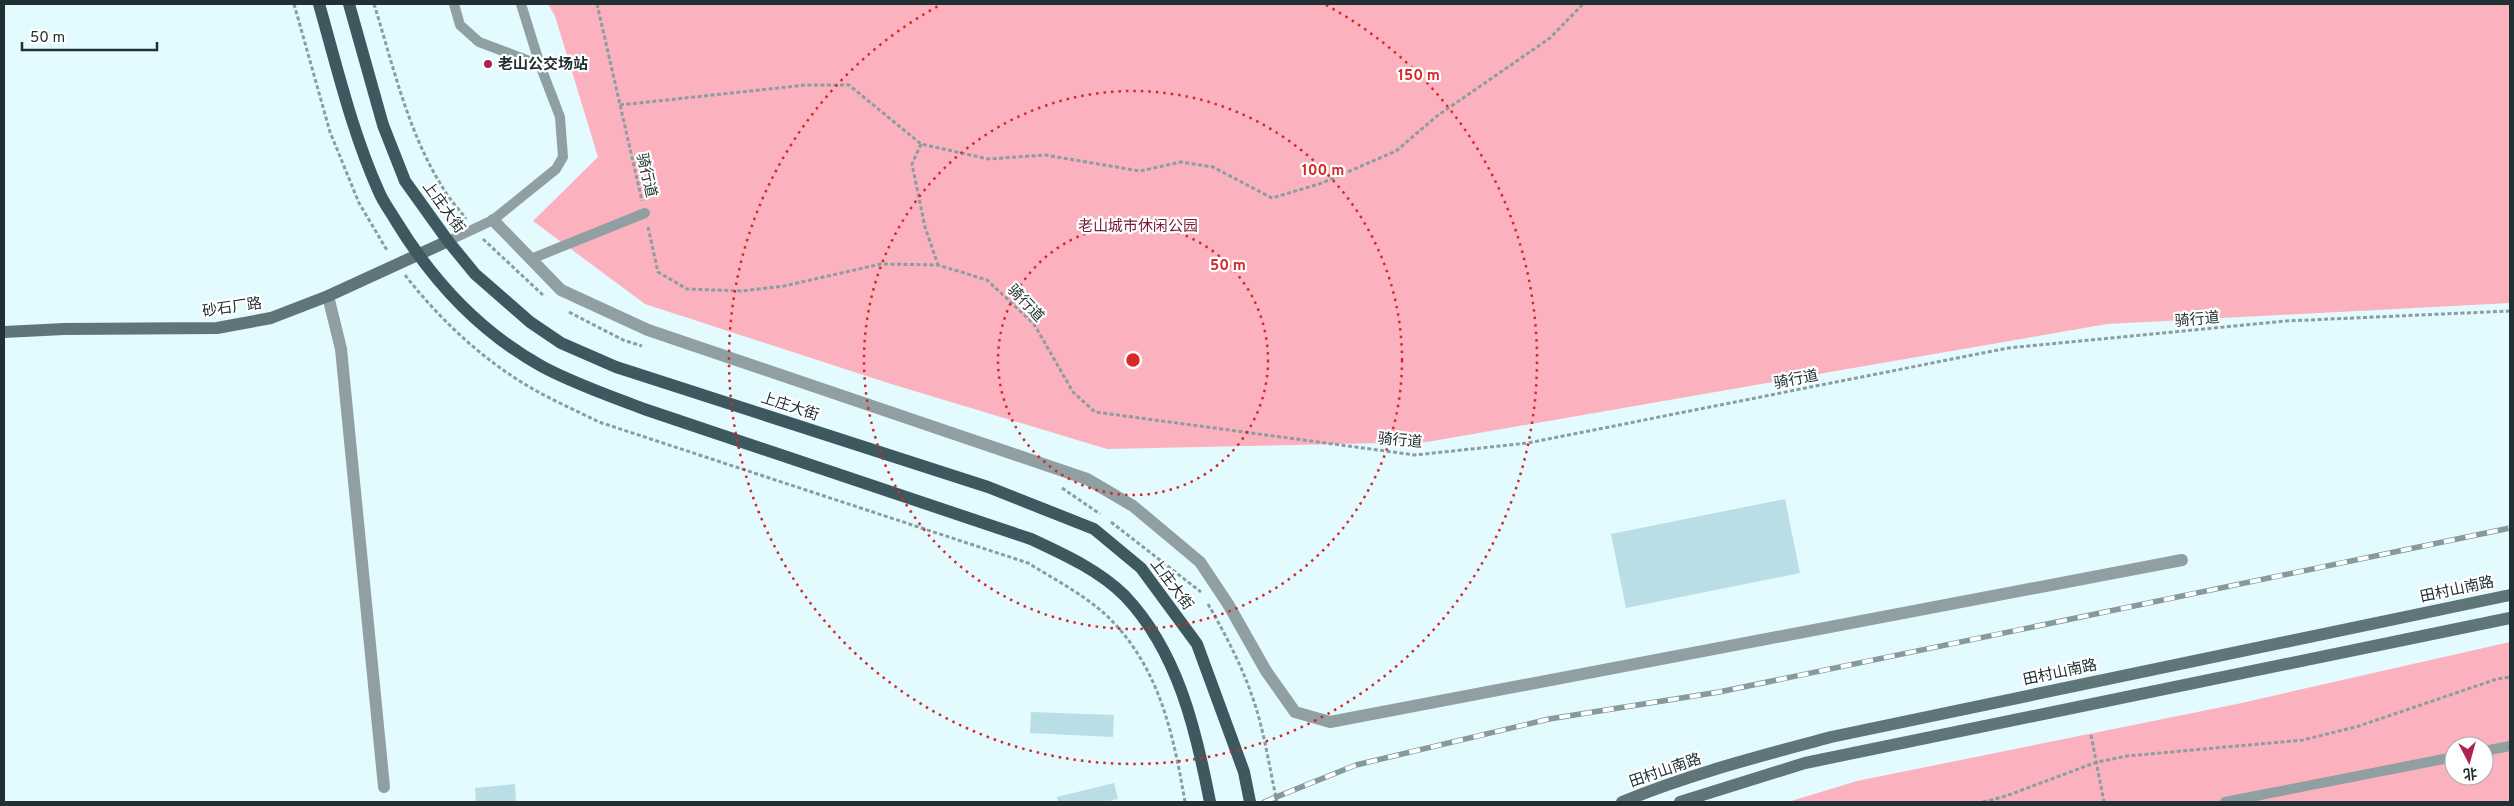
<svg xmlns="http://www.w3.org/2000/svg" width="2514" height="806" font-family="Overpass,'Noto Sans SC',sans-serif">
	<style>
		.green { fill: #fcb2be; fill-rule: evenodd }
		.building { fill: #b9dee5 }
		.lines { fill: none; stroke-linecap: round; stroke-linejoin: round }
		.path { stroke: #8a9ea1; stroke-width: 3; stroke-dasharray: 4 2.5; stroke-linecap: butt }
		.lane { stroke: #8f9fa2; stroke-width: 10 }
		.street { stroke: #8f9fa2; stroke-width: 12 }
		.secondary { stroke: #5f757a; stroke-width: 12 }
		.primary { stroke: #3d585e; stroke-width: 12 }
		.rail-casing { stroke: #86999c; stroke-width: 5.5 }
		.rail { stroke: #fff; stroke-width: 4; stroke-dasharray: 11; stroke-linecap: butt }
		.ring { fill: none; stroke: #d62828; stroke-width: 2.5; stroke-dasharray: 2.5 5 }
		.poi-dot { fill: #b1204f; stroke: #fff; stroke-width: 2 }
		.labels { text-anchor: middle; stroke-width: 4.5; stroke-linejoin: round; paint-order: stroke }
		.poi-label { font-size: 15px; font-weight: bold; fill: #213032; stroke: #fff; text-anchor: start }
		.street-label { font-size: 15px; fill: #213032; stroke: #fff }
		.park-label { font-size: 15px; fill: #781b36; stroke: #fff }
		.centre { fill: #d62828; stroke: #fff; stroke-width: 2.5 }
		.ring-label { font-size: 15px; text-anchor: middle; font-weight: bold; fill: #d62828; stroke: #fff; stroke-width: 4.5; stroke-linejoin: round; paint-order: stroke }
	</style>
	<rect width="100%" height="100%" fill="#e3fafe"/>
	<path class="green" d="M548 4H2510V303L2107 324 1427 442 1107 449 888 383 645 304 533 221 598 157 555 16Z
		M2510 642V802H1788L1857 781 2237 704ZM2454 746H2484V776H2454Z"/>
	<path class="building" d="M1785 499 1800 573 1626 608 1611 534Z
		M1031 712 1114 715 1113 737 1030 733Z
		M1114 783 1118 799 1105 802H1058L1057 797Z
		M515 784 516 802H476L475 788Z"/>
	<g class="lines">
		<path class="path" d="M294 4 330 132 359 203 388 252
			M374 4C393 65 408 133 443 188 449 199 459 209 466 219
			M597 4 642 201
			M620 105 806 85H849L921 144 988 159 1045 155 1140 171 1181 162 1213 167 1272 198 1322 183 1396 151 1437 116 1550 38 1583 4
			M921 144 912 164 925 227 938 265
			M648 227 658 272 687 289 742 291 784 286 881 264 938 265 987 280 1034 324 1073 392 1095 412 1415 455 1528 443 2008 348 2286 321 2510 311
			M483 239 544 296
			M405 275C440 320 484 361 533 389 554 401 577 411 599 422L1028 563C1057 581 1091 598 1115 624 1161 674 1174 738 1185 802
			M569 312 623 340 642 346
			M1062 488 1100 514
			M1111 522 1201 592
			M1208 604C1224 632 1240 662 1251 693 1264 728 1269 766 1277 802
			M2091 735 2104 802
			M1983 802 2006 796 2097 762 2127 756 2303 740 2359 726 2497 679 2510 677"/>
		<path class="lane" d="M454 4 460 25 479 42 540 65
			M448 241 493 220 556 169 563 157 560 117 540 65 521 4
			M531 259 645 213
			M2484 751 2510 746
			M2225 802 2454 757"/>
		<path class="street" d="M493 220 561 290 648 330 1087 479 1133 506 1200 562 1228 604 1266 671 1295 712 1330 722 2182 560
			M328 296 341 349 384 787"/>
		<path class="secondary" d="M4 332 64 329 217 328 271 318 328 296 448 241
			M1622 802C1689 774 1761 756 1831 737L2510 595
			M1680 802 1805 763 2510 618"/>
		<path class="primary" d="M319 4C337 67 352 132 379 192 383 202 391 212 396 221 432 280 481 333 543 367 575 384 610 396 644 409L1031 539C1063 554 1099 570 1125 596 1178 652 1196 730 1210 802
			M349 4 383 125 405 181 448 241 475 274 530 322 561 343 616 367 988 487 1094 529 1141 568 1197 644 1244 772 1250 802"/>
		<defs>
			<path id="rail" d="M1264 802 1356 765 1549 719 1719 692 2510 528"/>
		</defs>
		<use href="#rail" class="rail-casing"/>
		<use href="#rail" class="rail"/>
	</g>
	<g class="ring">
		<circle cx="1133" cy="360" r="135"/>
		<circle cx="1133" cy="360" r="269"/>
		<path d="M1326 5A404 404 0 1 1 940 5"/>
	</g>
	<circle class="poi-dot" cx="488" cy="64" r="5"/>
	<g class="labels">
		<g class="poi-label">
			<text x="498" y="69">老山公交场站</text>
		</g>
		<g class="street-label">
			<text transform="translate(647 175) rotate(77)" y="5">骑行道</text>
			<text transform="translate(444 207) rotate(54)" y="5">上庄大街</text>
			<text transform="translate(1026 303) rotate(46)" y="5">骑行道</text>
			<text transform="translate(232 307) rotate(-8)" y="5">砂石厂路</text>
			<text transform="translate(2197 319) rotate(-5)" y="5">骑行道</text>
			<text transform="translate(1796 379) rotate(-11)" y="5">骑行道</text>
			<text transform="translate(790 406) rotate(18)" y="5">上庄大街</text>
			<text transform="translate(1400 440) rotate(5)" y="5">骑行道</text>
			<text transform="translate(1172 584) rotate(53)" y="5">上庄大街</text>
			<text transform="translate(2457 589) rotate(-12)" y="5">田村山南路</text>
			<text transform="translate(2060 672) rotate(-12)" y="5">田村山南路</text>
			<text transform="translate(1665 770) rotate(-19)" y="5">田村山南路</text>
		</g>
		<g class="park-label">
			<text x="1138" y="231">老山城市休闲公园</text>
		</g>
	</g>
	<circle cx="1133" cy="360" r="8" class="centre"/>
	<g class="ring-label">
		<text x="1419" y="80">150 m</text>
		<text x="1323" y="175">100 m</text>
		<text x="1228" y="270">50 m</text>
	</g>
	<rect width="2514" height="806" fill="none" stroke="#213032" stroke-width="10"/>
	<g transform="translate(2469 761) rotate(174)"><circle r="24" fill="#ffffff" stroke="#a6acad"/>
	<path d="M0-4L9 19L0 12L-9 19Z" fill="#b1204f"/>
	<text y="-8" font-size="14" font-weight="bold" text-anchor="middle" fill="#213032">北</text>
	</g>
	<path d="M22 42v8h135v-8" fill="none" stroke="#213032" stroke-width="2.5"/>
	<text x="30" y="42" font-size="15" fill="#213032" stroke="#ffffff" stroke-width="4" paint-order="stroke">50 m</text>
</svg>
